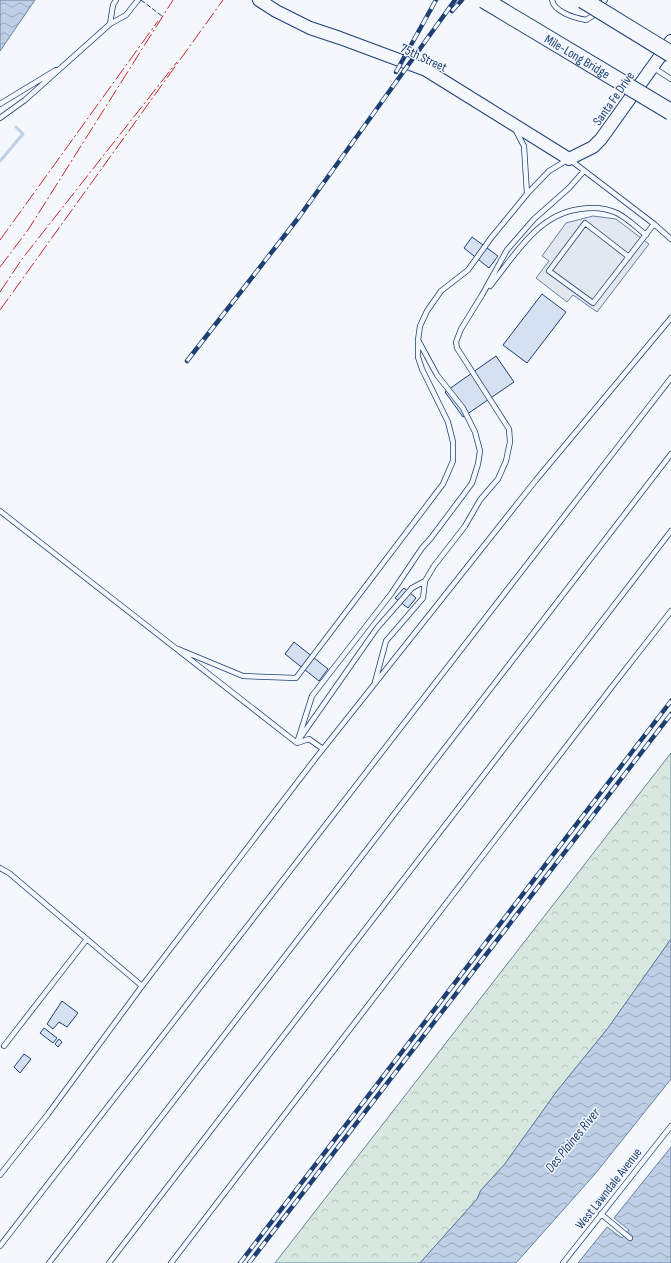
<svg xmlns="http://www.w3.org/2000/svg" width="671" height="1263" font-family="'Sofia Sans Condensed',sans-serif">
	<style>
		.forest { fill: url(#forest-crowns); stroke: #687fa3 }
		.parking { fill: #e3e8f0; stroke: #687fa3 }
		.water { fill: url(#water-waves); stroke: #687fa3 }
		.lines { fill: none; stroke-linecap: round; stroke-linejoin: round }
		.stream { stroke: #bed0e5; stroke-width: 3 }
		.building { fill: #d5e0f0; stroke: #1d3f73 }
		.lane-casing { stroke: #1d3f73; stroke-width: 6 }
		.secondary-casing { stroke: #1d3f73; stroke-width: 14 }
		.lane { stroke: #f4f7fb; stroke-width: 4.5 }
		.secondary { stroke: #f4f7fb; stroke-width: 12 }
		.rail-casing { stroke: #1d3f73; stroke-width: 4.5 }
		.rail { stroke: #f4f7fb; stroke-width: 3; stroke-dasharray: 9; stroke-linecap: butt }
		.highway-bridge-casing { stroke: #1d3f73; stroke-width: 18; stroke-linecap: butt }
		.highway-bridge { stroke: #f4f7fb; stroke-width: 16 }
		.fence { stroke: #1d3f73; stroke-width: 1; stroke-dasharray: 5 2; stroke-linecap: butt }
		.power { stroke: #c62828; stroke-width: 1; stroke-dasharray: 14 3 2 3; stroke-linecap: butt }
		.labels { text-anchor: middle; stroke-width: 3; stroke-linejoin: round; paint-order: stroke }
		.street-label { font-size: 13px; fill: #1d3f73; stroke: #f4f7fb }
		.water-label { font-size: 14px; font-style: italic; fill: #1d3f73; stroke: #f4f7fb }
	</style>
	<defs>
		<pattern id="forest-crowns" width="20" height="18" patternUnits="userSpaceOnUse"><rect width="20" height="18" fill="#d7e8df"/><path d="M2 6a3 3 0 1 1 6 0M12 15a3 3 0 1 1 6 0" fill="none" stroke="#b8c8c3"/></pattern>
		<pattern id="water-waves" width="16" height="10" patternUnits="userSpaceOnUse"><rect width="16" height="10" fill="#bed0e5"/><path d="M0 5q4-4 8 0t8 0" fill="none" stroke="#9aaabe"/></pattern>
	</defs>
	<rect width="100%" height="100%" fill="#f4f7fb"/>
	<path class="forest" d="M671 753V939L608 1028 557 1091 504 1165 481 1190 477 1199 420 1263H275Z"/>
	<path class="parking" d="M593 216 616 219 649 244 597 312 573 295 567 302 536 278 549 261 542 256 566 223Z"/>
	<path class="water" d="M0 0H35L0 51Z
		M671 939V1079L595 1174 516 1263H420L477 1199 481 1190 504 1165 557 1091 608 1028Z
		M671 1147V1263H578L607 1227 622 1238 629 1230 614 1218Z"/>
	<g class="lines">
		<path class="stream" d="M0 161 23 134 16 127"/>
	</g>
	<path class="building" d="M472 237 498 256 489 268 464 248Z
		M542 294 566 312 527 363 503 345Z
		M496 356 514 382 463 417 445 392Z
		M404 588 416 598 408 608 395 598Z
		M294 642 328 669 319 681 285 654Z
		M62 1001 78 1013 67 1027 59 1022 53 1029 47 1024Z
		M44 1028 57 1038 53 1043 40 1033Z
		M59 1039 62 1042 58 1047 55 1044Z
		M24 1054 31 1059 20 1073 14 1067Z"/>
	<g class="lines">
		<defs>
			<path id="lane" d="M552 0C554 12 575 18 586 20L594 15 605 0
				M110 24 113 5 116 0
				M654 68 671 79
				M0 104 56 70
				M0 118 25 100 110 24 126 15 138 0
				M515 129 524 146 527 194
				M654 224 671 239
				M490 286C515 255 538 214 580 209 592 207 606 208 617 213 627 218 637 228 646 235
				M0 511 297 743 309 739 323 749
				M178 649 243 676 296 678 443 484 453 461V442L448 422 422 369 418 357V340L420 326 427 311 441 291 468 270 491 238 527 194 549 171 569 159 654 224 593 303 549 271 585 223 629 257
				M375 682 386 641 423 598 425 581 434 566 465 526 480 500 498 479 506 461 510 442 509 429 457 348 456 342 461 329 482 295 507 250 534 219 569 188 584 171
				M300 738 377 628 412 588 425 581
				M297 743 312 696 391 594 422 548 431 538 464 494 472 483 478 464 480 451 475 432 463 408 437 375 418 340
				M0 868 9 873 142 986
				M4 1046 87 939
				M0 1175 48 1114 142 986 315 759 536 480 671 318
				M601 1214 630 1238
				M0 1246 671 378
				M49 1263 671 454
				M109 1263 671 531
				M171 1263 614 684 671 611
				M563 1263 671 1126"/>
			<path id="secondary" d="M259 0 276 11 310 28 340 38 426 70 569 159 593 147 601 139 671 41"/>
		</defs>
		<use href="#lane" class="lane-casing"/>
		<use href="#secondary" class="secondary-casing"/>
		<use href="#lane" class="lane"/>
		<use href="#secondary" class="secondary"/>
		<defs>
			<path id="rail" d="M452 11 462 0
				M396 72 436 0
				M187 361 299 217 455 0
				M240 1263 671 701
				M249 1263 671 714"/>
		</defs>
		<use href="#rail" class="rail-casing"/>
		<use href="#rail" class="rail"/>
		<defs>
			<g id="highway-bridge">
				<path id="s1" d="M484 0 671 112"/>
				<path d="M583 0 671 54"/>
			</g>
		</defs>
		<use href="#highway-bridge" class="highway-bridge-casing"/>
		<use href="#highway-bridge" class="highway-bridge"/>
		<path class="fence" d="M141 0 162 16"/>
		<path class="power" d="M0 240 158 21
			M0 267 28 230 173 0
			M0 292 22 259 177 62
			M0 310 223 0"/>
	</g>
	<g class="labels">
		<g class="street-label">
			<text dy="5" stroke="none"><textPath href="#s1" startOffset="109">Mile-Long Bridge</textPath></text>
			<text transform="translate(424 57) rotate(25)" y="5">75th Street</text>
			<text transform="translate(613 98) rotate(-55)" y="5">Santa Fe Drive</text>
			<text transform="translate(608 1188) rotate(-52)" y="5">West Lawndale Avenue</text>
		</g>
		<g class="water-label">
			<text transform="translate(572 1140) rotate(-51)" y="5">Des Plaines River</text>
		</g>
	</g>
</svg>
